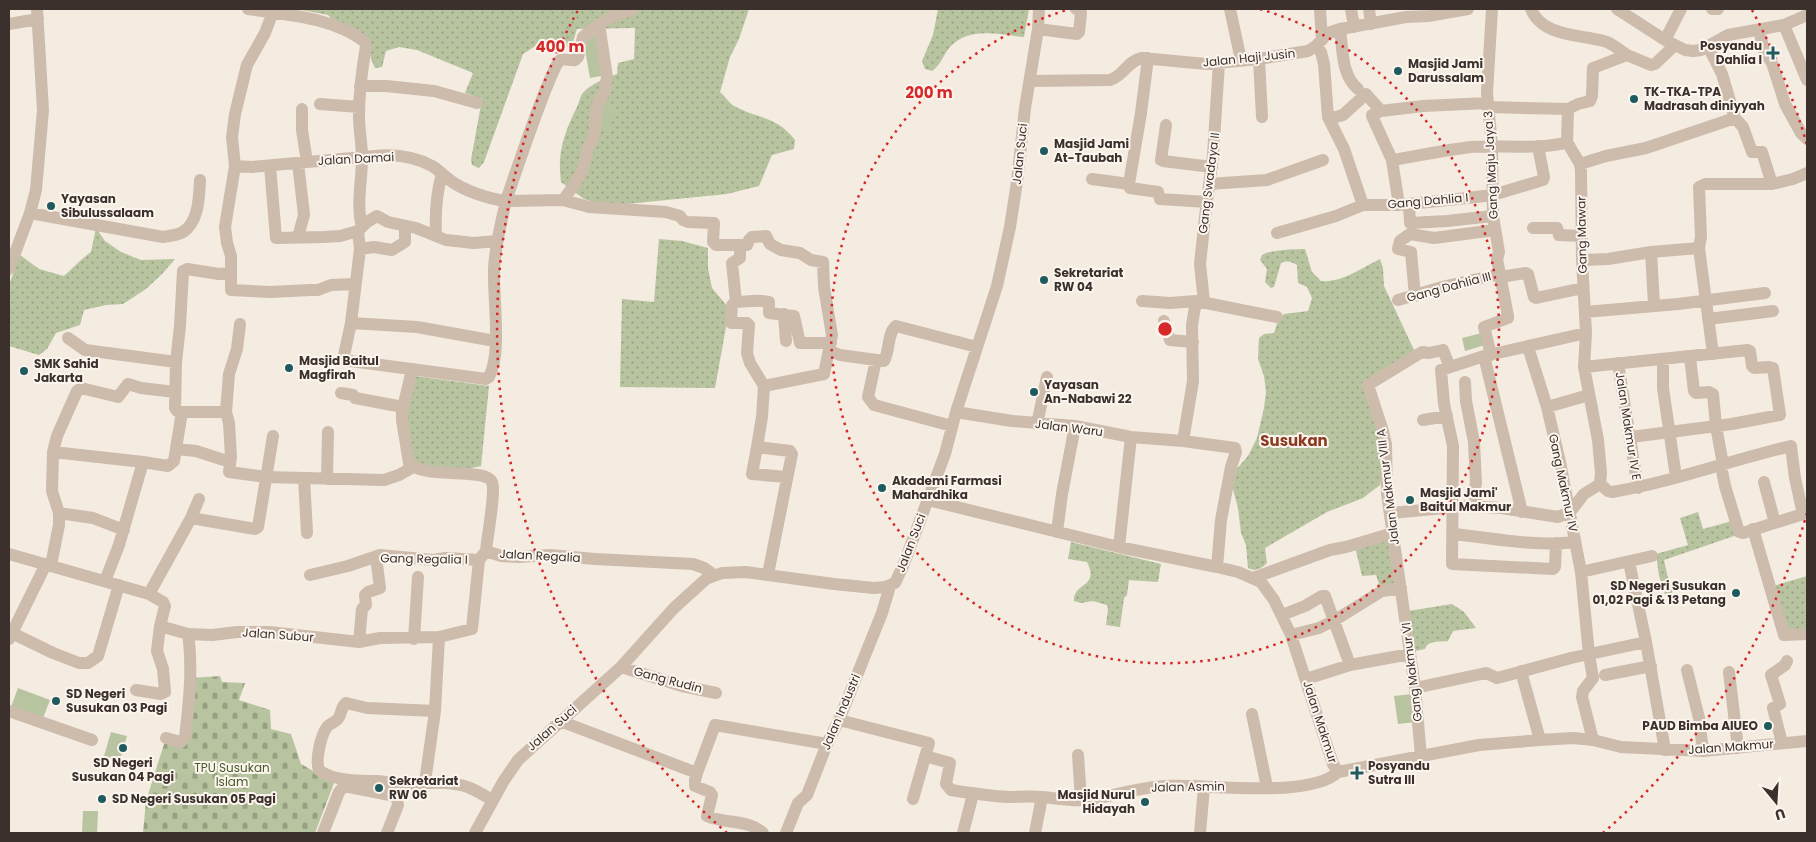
<svg xmlns="http://www.w3.org/2000/svg" width="1816" height="842" font-family="Poppins,sans-serif">
	<style>
		.grass { fill: url(#grass-dots) }
		.cemetery { fill: url(#cemetery-stones) }
		.park { fill: #b8c4a0 }
		.lines { fill: none; stroke-linecap: round; stroke-linejoin: round }
		.minor { stroke: #cdbbac; stroke-width: 12 }
		.ring { fill: none; stroke: #d62828; stroke-width: 2.5; stroke-dasharray: 2.5 5 }
		.poi-dot { fill: #1f5a5e; stroke: #fbf5ee; stroke-width: 2 }
		.labels { text-anchor: middle; stroke-width: 4; stroke-linejoin: round; paint-order: stroke }
		.poi-label { font-size: 12px; font-weight: bold; fill: #3b302b; stroke: #fbf5ee; text-anchor: start }
		.street-label { font-size: 12px; fill: #3b302b; stroke: #fbf5ee }
		.park-label { font-size: 12px; fill: #4a5a2e; stroke: #fbf5ee }
		.quarter-label { font-size: 15px; font-weight: bold; fill: #8c3b22; stroke: #fbf5ee }
		.centre { fill: #d62828; stroke: #fbf5ee; stroke-width: 2.5 }
		.ring-label { font-size: 15px; text-anchor: middle; font-weight: bold; fill: #d62828; stroke: #fbf5ee; stroke-width: 4; stroke-linejoin: round; paint-order: stroke }
	</style>
	<defs>
		<pattern id="grass-dots" width="8" height="8" patternUnits="userSpaceOnUse" patternTransform="scale(1.25)"><rect width="8" height="8" fill="#b8c4a0"/><path d="M2 2h.1M6 6h.1" fill="none" stroke="#97a083" stroke-width="1.8" stroke-linecap="round"/></pattern>
		<pattern id="cemetery-stones" width="16" height="16" patternUnits="userSpaceOnUse" patternTransform="scale(1.25)"><rect width="16" height="16" fill="#b8c4a0"/><path d="M2 7V4a2 2 0 0 1 4 0v3zM10 15v-3a2 2 0 0 1 4 0v3z" fill="#97a083"/></pattern>
	</defs>
	<rect width="100%" height="100%" fill="#f4ebe1"/>
	<path class="grass" d="M297 9H749L739 39 730 57 720 92C725 96 729 103 734 106 758 119 777 116 795 140L794 149 772 155 759 186 727 194 606 206 584 199 561 182C557 153 564 133 577 107 579 103 580 96 583 93 591 83 607 78 617 74L618 63 634 59 635 28 577 29 573 42 563 50 534 47 523 54 484 162 479 168 472 165 471 160 482 99 465 93 473 73 417 50 399 47 386 51 382 67 375 68 371 59 369 45 338 26 328 15Z
		M938 9H1029L1024 37C999 35 970 26 950 47 943 55 941 65 932 71L925 69 922 61 933 35Z
		M96 228 105 241 121 252 141 260 175 259 162 274 146 289 123 304 106 305 84 310 80 325 56 333 47 349 39 355 9 346V285L20 255 39 269 64 276C73 268 81 259 91 252Z
		M659 239 682 241 708 248V268L712 288 728 307 726 327 715 388 620 387 622 299 654 302Z
		M1305 249 1312 272 1321 281C1342 283 1361 268 1380 259L1383 268 1384 286 1415 352 1364 383 1383 439V474L1380 485 1363 498 1327 512 1265 548 1267 563C1262 568 1256 572 1248 568L1246 545 1241 533 1238 508 1231 482 1234 472 1248 456 1257 438 1264 408 1266 392 1264 376 1258 359 1259 338 1264 334 1274 333 1278 321 1284 314 1308 311 1312 298 1307 287 1298 283 1297 265C1292 262 1287 260 1281 263L1274 287 1271 288 1265 282 1267 269 1260 260 1262 255C1269 250 1295 249 1305 249Z
		M415 376 489 386 481 466 458 471 410 467 404 419Z
		M1698 512 1703 529 1732 521 1737 535 1664 560 1668 578 1674 589 1670 595 1665 594 1659 576 1656 554 1688 545 1680 518Z
		M1391 538 1399 586 1380 587 1376 575 1362 576 1355 547Z
		M1071 542 1161 564 1158 582 1129 580 1127 595 1124 598 1120 627 1106 625 1108 609 1107 605 1093 601 1081 603 1074 601C1073 582 1100 588 1087 562L1068 559Z
		M1807 576V632L1789 630 1773 586Z
		M1452 604 1464 612 1476 628 1453 631 1448 641C1440 642 1428 640 1425 649L1415 651 1408 611Z"/>
	<path class="cemetery" d="M220 676 222 682 245 683 239 700 270 710 271 729 291 734 301 764 334 783 315 833H143L146 801 165 741 181 745 192 678Z"/>
	<path class="park" d="M599 35 606 75 590 78 583 38Z
		M601 102 615 104 610 130 597 128Z
		M1482 333 1485 345 1465 351 1462 338Z
		M18 688 50 700 43 718 11 707Z
		M1413 694 1416 722 1398 724 1394 696Z
		M111 732 127 736 120 760 104 756Z
		M83 811H98L97 833H82Z"/>
	<g class="lines">
		<path class="minor" d="M248 9C287 15 333 17 365 42L366 46C362 69 359 92 359 116 359 130 362 144 362 158 362 181 356 204 362 227
			M274 9 265 33 247 65 235 114 232 137 235 166 225 227 227 243 231 256V290L270 292 311 290H318L331 285 355 284
			M1230 9 1241 60
			M1320 9 1322 40
			M1351 9 1354 27
			M1369 9 1371 24
			M1531 9C1543 38 1582 34 1607 42 1614 45 1621 51 1627 55
			M1617 9 1665 40 1685 50 1693 51 1701 50 1728 35 1784 25 1807 15
			M1712 9H1718
			M9 24 38 19
			M599 24 583 37 578 57 575 60C570 61 564 58 560 60 552 64 512 183 506 201L563 200 589 207 666 212 680 216 683 220 688 222 714 223 713 242 716 245H747L749 240 752 237 766 236 770 244 781 250 800 253 811 260 823 262 824 287 832 335 824 374 764 386
			M1784 25 1807 80
			M1038 29 1077 34 1079 32 1081 13 1080 10 1076 9
			M1340 29C1343 49 1341 75 1358 89
			M1759 30 1764 51 1772 63 1785 104 1801 133 1807 139
			M1665 40 1681 9
			M1316 46 1321 52 1324 64 1328 117 1344 149 1363 205
			M1708 46 1722 74 1735 118 1743 127 1752 152H1762L1772 184
			M1259 59 1262 117
			M1030 81 1110 80C1124 76 1127 61 1142 58L1206 64 1259 59 1308 51 1316 46 1328 33 1340 29 1406 17 1428 16 1468 9
			M360 86H386L434 91 477 103
			M320 104 359 107
			M1488 107 1568 109
			M302 109V130L307 162
			M1381 111 1372 115V116L1392 160
			M1329 119 1343 115 1366 94 1381 111 1423 106 1488 103
			M1166 125 1161 160 1163 161 1212 167
			M1567 142 1580 164 1581 171 1582 260 1586 333 1584 367 1598 440 1601 473 1600 484
			M1567 142 1568 109 1578 104 1590 101 1592 96 1593 68 1627 55 1651 65 1655 64 1675 45
			M298 163 304 215 298 237
			M1580 164 1606 156 1646 148 1735 118
			M235 166 252 167 375 156C394 154 415 157 432 166 439 170 444 176 451 181 465 191 489 199 506 201 501 223 495 246 494 269 493 299 502 353 489 377L486 379 343 360 351 323 360 249 358 231
			M270 166 276 238 324 237 340 236 358 231
			M1092 179 1129 184 1130 188 1158 192 1160 199 1207 202
			M1129 184 1141 113 1148 58
			M1209 184 1267 180 1323 160
			M563 200 575 184 583 169 588 148 594 135 597 106 605 90 607 77 599 24 614 16 633 9
			M1399 205 1392 160C1418 156 1445 150 1471 147 1497 145 1545 150 1567 142
			M1409 205 1410 223 1447 221 1493 216
			M30 213 163 237C169 236 178 235 183 232 199 222 199 197 200 180
			M1533 228H1557L1559 235 1581 236
			M358 231 367 222 377 216 388 222 416 228 446 240 474 243 497 241
			M1277 233 1336 216 1363 205H1399L1467 198 1493 195 1543 180 1544 177 1538 146
			M436 236C435 214 436 194 442 174
			M740 245V258L732 263 736 302 732 305 731 321V323H747L749 325 747 353 750 363 764 386 762 417 757 447 790 451 792 454 768 574
			M360 249 374 247 392 250 405 242V226
			M1651 252 1654 305
			M1582 260 1608 259 1651 252 1699 248
			M9 269 30 213 36 190 43 110 37 9
			M1500 277 1526 273 1528 274 1534 297 1536 298 1583 288
			M1415 296 1411 252 1398 249 1400 241 1410 234 1434 238 1495 230
			M1398 300 1442 287 1500 274
			M1142 301 1170 303 1196 301 1277 317
			M736 302C746 302 759 299 769 302V313L794 316 800 343H831
			M1204 302 1200 264 1206 208 1213 155 1219 63
			M1585 312 1678 304 1765 293
			M784 314 786 341
			M1708 319 1773 311
			M1164 321 1170 340 1193 342
			M351 323 417 327 495 341
			M240 324 237 349 229 374 226 412 229 423 231 457 229 472 266 477 384 480 399 475 413 467
			M68 338 85 350 176 362 175 408 177 411 182 412
			M1528 347 1547 407 1560 462 1581 572 1652 556
			M830 351 840 355 884 361C890 351 887 333 896 326L977 347
			M1713 354 1699 248 1701 237 1699 187 1705 184H1772L1793 179 1807 173
			M1491 355 1484 327 1508 318V316L1497 259 1499 252 1493 216 1492 146 1487 93 1492 9
			M1484 356 1522 512
			M1663 359V388L1676 477
			M876 360 868 397 874 405 952 426
			M176 362 180 326 183 271 187 269 219 274 231 273
			M1618 363 1638 488
			M1584 367 1748 350 1750 351 1752 366 1754 368 1769 367 1773 368 1780 415 1732 424 1631 437
			M412 370 402 412V420L409 463C424 480 486 467 492 482 496 491 487 538 486 551
			M1465 382 1466 401 1474 442 1476 483 1474 492 1477 507
			M341 393 353 395 355 398 403 407
			M1547 407 1589 395
			M956 412 1012 421 1075 426 1131 437 1183 441 1235 448 1236 452 1231 467 1221 520 1217 567
			M1423 420 1447 416
			M1037 424 1047 377
			M1183 441 1193 381 1192 325 1196 301
			M757 447 752 474 786 477
			M177 449 196 451 230 462
			M53 452 143 462
			M304 478 307 533
			M327 479 328 432
			M1764 482 1775 523
			M1600 484 1608 491 1612 492C1673 482 1731 460 1791 446L1795 478 1803 514 1743 533 1739 532 1725 486 1721 466C1721 464 1722 461 1722 459L1716 426 1713 394 1709 392 1696 393 1694 391 1690 357
			M928 500 1119 547 1217 567 1238 572 1261 582 1274 600 1291 635 1333 764 1338 772
			M59 513 93 518 124 530
			M1391 513 1467 506 1501 508 1558 517 1570 512 1584 494 1600 484
			M191 518 255 529 258 527 273 436
			M1753 529 1784 635 1807 634
			M1057 532 1062 494 1075 426
			M1453 534C1493 538 1535 547 1575 542
			M1556 543 1555 567 1553 569 1452 564 1453 446 1444 404 1441 370 1484 356 1586 333
			M1119 547 1131 437
			M486 551 501 556 519 557 550 555 595 559 693 564 704 568 714 575
			M9 554 149 594 163 602 165 606 160 626 188 634 212 635 237 632H269L359 642 380 638 439 637 472 629 479 560 486 551
			M1629 562 1646 642 1665 750
			M51 565 59 525V513L52 491 53 452 57 436 77 391 81 388 118 397 128 384 141 388 175 392
			M1581 572 1589 655 1593 678 1583 691 1582 697 1593 740
			M310 575 348 566 380 555 433 560 446 558 479 560
			M1253 578 1330 550 1346 547 1393 533
			M105 581 119 545 143 462 168 466 174 461 182 412H226
			M149 594 191 518 199 499
			M1282 615 1305 606 1322 596H1325L1350 665
			M12 633 53 653 79 663H88L98 656 119 585
			M1291 635 1319 628 1335 620 1382 591 1401 588
			M9 639 46 564
			M414 639 418 577
			M359 642 362 609 366 605 365 595 368 592 380 588 376 557
			M621 667 682 686 716 693
			M1687 670 1699 718 1703 751
			M1521 671 1540 740
			M1729 672 1738 748
			M1605 675 1651 666
			M1306 679 1350 665 1410 654
			M1415 688 1486 673 1497 678 1571 658 1646 642
			M136 690 161 694 165 692 163 669 157 651 160 626
			M9 711 92 740
			M435 711 367 708 346 703C341 707 342 712 339 717 337 722 330 723 327 727 321 735 315 760 319 770 332 781 361 781 378 781 387 782 395 784 404 784 421 784 437 781 454 784 468 785 480 793 492 800
			M1252 714 1267 787
			M839 720 929 743 913 799
			M560 721 697 773 715 725 827 744
			M166 738 181 742 185 737C189 703 193 668 188 634
			M1782 743 1773 708 1780 704 1771 675 1785 665 1787 661
			M1078 755 1081 800
			M925 756 950 763 946 784 951 790C970 793 989 796 1008 797 1019 797 1031 796 1042 797 1056 798 1069 801 1084 800 1112 797 1138 787 1166 786 1207 784 1310 799 1338 772
			M1421 757 1415 688 1387 494 1386 444 1383 431 1368 385 1422 352 1429 353 1443 350 1450 367
			M1338 772 1479 745 1540 740 1573 738 1593 740 1621 747 1703 751 1807 741
			M697 773 695 780V786L710 792 712 795 707 816C725 824 748 819 763 833
			M425 782 435 711 439 637
			M323 833 339 792 344 786 395 796 397 798 398 805 387 833
			M475 833 503 782 518 760 621 667 674 608 706 579 722 573 746 572 834 584 874 588 885 587 895 583 903 566 945 454 956 412 997 286 1010 227 1017 182 1025 108 1038 29 1039 9
			M786 833 798 803 807 795 827 744 839 720 882 613 890 586
			M963 833 973 794
			M1035 833 1042 797
			M1200 833 1204 787"/>
	</g>
	<g class="ring">
		<path d="M1260 9A334 334 0 1 1 1070 9"/>
		<path d="M1807 513A668 668 0 0 1 1603 833M727 833A668 668 0 0 1 578 10M1752 10A668 668 0 0 1 1807 145"/>
	</g>
	<g class="poi-dot">
		<path d="M1770.5 45.5h5v5h5v5h-5v5h-5v-5h-5v-5h5z"/>
		<circle cx="1398" cy="71" r="5"/>
		<circle cx="1634" cy="99" r="5"/>
		<circle cx="1044" cy="151" r="5"/>
		<circle cx="51" cy="206" r="5"/>
		<circle cx="1044" cy="280" r="5"/>
		<circle cx="289" cy="368" r="5"/>
		<circle cx="24" cy="371" r="5"/>
		<circle cx="1034" cy="392" r="5"/>
		<circle cx="882" cy="488" r="5"/>
		<circle cx="1410" cy="500" r="5"/>
		<circle cx="1736" cy="593" r="5"/>
		<circle cx="56" cy="701" r="5"/>
		<circle cx="1768" cy="726" r="5"/>
		<circle cx="123" cy="748" r="5"/>
		<path d="M1354.5 765.5h5v5h5v5h-5v5h-5v-5h-5v-5h5z"/>
		<circle cx="379" cy="788" r="5"/>
		<circle cx="102" cy="799" r="5"/>
		<circle cx="1145" cy="802" r="5"/>
	</g>
	<g class="labels">
		<g class="poi-label">
			<text x="1762" y="50" text-anchor="end">Posyandu<tspan x="1762" dy="14">Dahlia I</tspan></text>
			<text x="1408" y="68">Masjid Jami<tspan x="1408" dy="14">Darussalam</tspan></text>
			<text x="1644" y="96">TK-TKA-TPA<tspan x="1644" dy="14">Madrasah diniyyah</tspan></text>
			<text x="1054" y="148">Masjid Jami<tspan x="1054" dy="14">At-Taubah</tspan></text>
			<text x="61" y="203">Yayasan<tspan x="61" dy="14">Sibulussalaam</tspan></text>
			<text x="1054" y="277">Sekretariat<tspan x="1054" dy="14">RW 04</tspan></text>
			<text x="299" y="365">Masjid Baitul<tspan x="299" dy="14">Magfirah</tspan></text>
			<text x="34" y="368">SMK Sahid<tspan x="34" dy="14">Jakarta</tspan></text>
			<text x="1044" y="389">Yayasan<tspan x="1044" dy="14">An-Nabawi 22</tspan></text>
			<text x="892" y="485">Akademi Farmasi<tspan x="892" dy="14">Mahardhika</tspan></text>
			<text x="1420" y="497">Masjid Jami'<tspan x="1420" dy="14">Baitul Makmur</tspan></text>
			<text x="1726" y="590" text-anchor="end">SD Negeri Susukan<tspan x="1726" dy="14">01,02 Pagi &amp; 13 Petang</tspan></text>
			<text x="66" y="698">SD Negeri<tspan x="66" dy="14">Susukan 03 Pagi</tspan></text>
			<text x="1758" y="730" text-anchor="end">PAUD Bimba AIUEO</text>
			<text x="123" y="767" text-anchor="middle">SD Negeri<tspan x="123" dy="14">Susukan 04 Pagi</tspan></text>
			<text x="1368" y="770">Posyandu<tspan x="1368" dy="14">Sutra III</tspan></text>
			<text x="389" y="785">Sekretariat<tspan x="389" dy="14">RW 06</tspan></text>
			<text x="1135" y="799" text-anchor="end">Masjid Nurul<tspan x="1135" dy="14">Hidayah</tspan></text>
			<text x="112" y="803">SD Negeri Susukan 05 Pagi</text>
		</g>
		<g class="street-label">
			<text transform="translate(1249 58) rotate(-6)" y="4">Jalan Haji Jusin</text>
			<text transform="translate(1020 154) rotate(-84)" y="4">Jalan Suci</text>
			<text transform="translate(356 159) rotate(-3)" y="4">Jalan Damai</text>
			<text transform="translate(1491 165) rotate(-93)" y="4">Gang Maju Jaya 3</text>
			<text transform="translate(1209 183) rotate(-83)" y="4">Gang Swadaya II</text>
			<text transform="translate(1428 201) rotate(-5)" y="4">Gang Dahlia I</text>
			<text transform="translate(1582 235) rotate(-91)" y="4">Gang Mawar</text>
			<text transform="translate(1449 287) rotate(-15)" y="4">Gang Dahlia III</text>
			<text transform="translate(1628 426) rotate(81)" y="4">Jalan Makmur IV E</text>
			<text transform="translate(1069 428) rotate(7)" y="4">Jalan Waru</text>
			<text transform="translate(1563 483) rotate(78)" y="4">Gang Makmur IV</text>
			<text transform="translate(1388 487) rotate(-97)" y="4">Jalan Makmur VIII A</text>
			<text transform="translate(911 543) rotate(-69)" y="4">Jalan Suci</text>
			<text transform="translate(540 556) rotate(3)" y="4">Jalan Regalia</text>
			<text transform="translate(424 559) rotate(1)" y="4">Gang Regalia I</text>
			<text transform="translate(278 635) rotate(4)" y="4">Jalan Subur</text>
			<text transform="translate(1412 672) rotate(-97)" y="4">Gang Makmur VI</text>
			<text transform="translate(668 680) rotate(15)" y="4">Gang Rudin</text>
			<text transform="translate(841 712) rotate(-67)" y="4">Jalan Industri</text>
			<text transform="translate(1320 722) rotate(72)" y="4">Jalan Makmur</text>
			<text transform="translate(552 728) rotate(-42)" y="4">Jalan Suci</text>
			<text transform="translate(1731 747) rotate(-4)" y="4">Jalan Makmur</text>
			<text transform="translate(1188 787) rotate(-1)" y="4">Jalan Asmin</text>
		</g>
		<g class="park-label">
			<text x="232" y="772">TPU Susukan<tspan x="232" dy="14">Islam</tspan></text>
		</g>
		<g class="quarter-label">
			<text x="1294" y="446">Susukan</text>
		</g>
	</g>
	<circle cx="1165" cy="329" r="8" class="centre"/>
	<g class="ring-label">
		<text x="560" y="52">400 m</text>
		<text x="929" y="98">200 m</text>
	</g>
	<rect width="1816" height="842" fill="none" stroke="#3b302b" stroke-width="20"/>
	<g transform="translate(1776 802) rotate(162)" stroke="#fbf5ee" stroke-width="4" paint-order="stroke">
	<path d="M0-4L9 19L0 12L-9 19Z" fill="#3b302b"/>
	<text y="-8" font-size="14" font-weight="bold" text-anchor="middle" fill="#3b302b">U</text>
	</g>
</svg>
